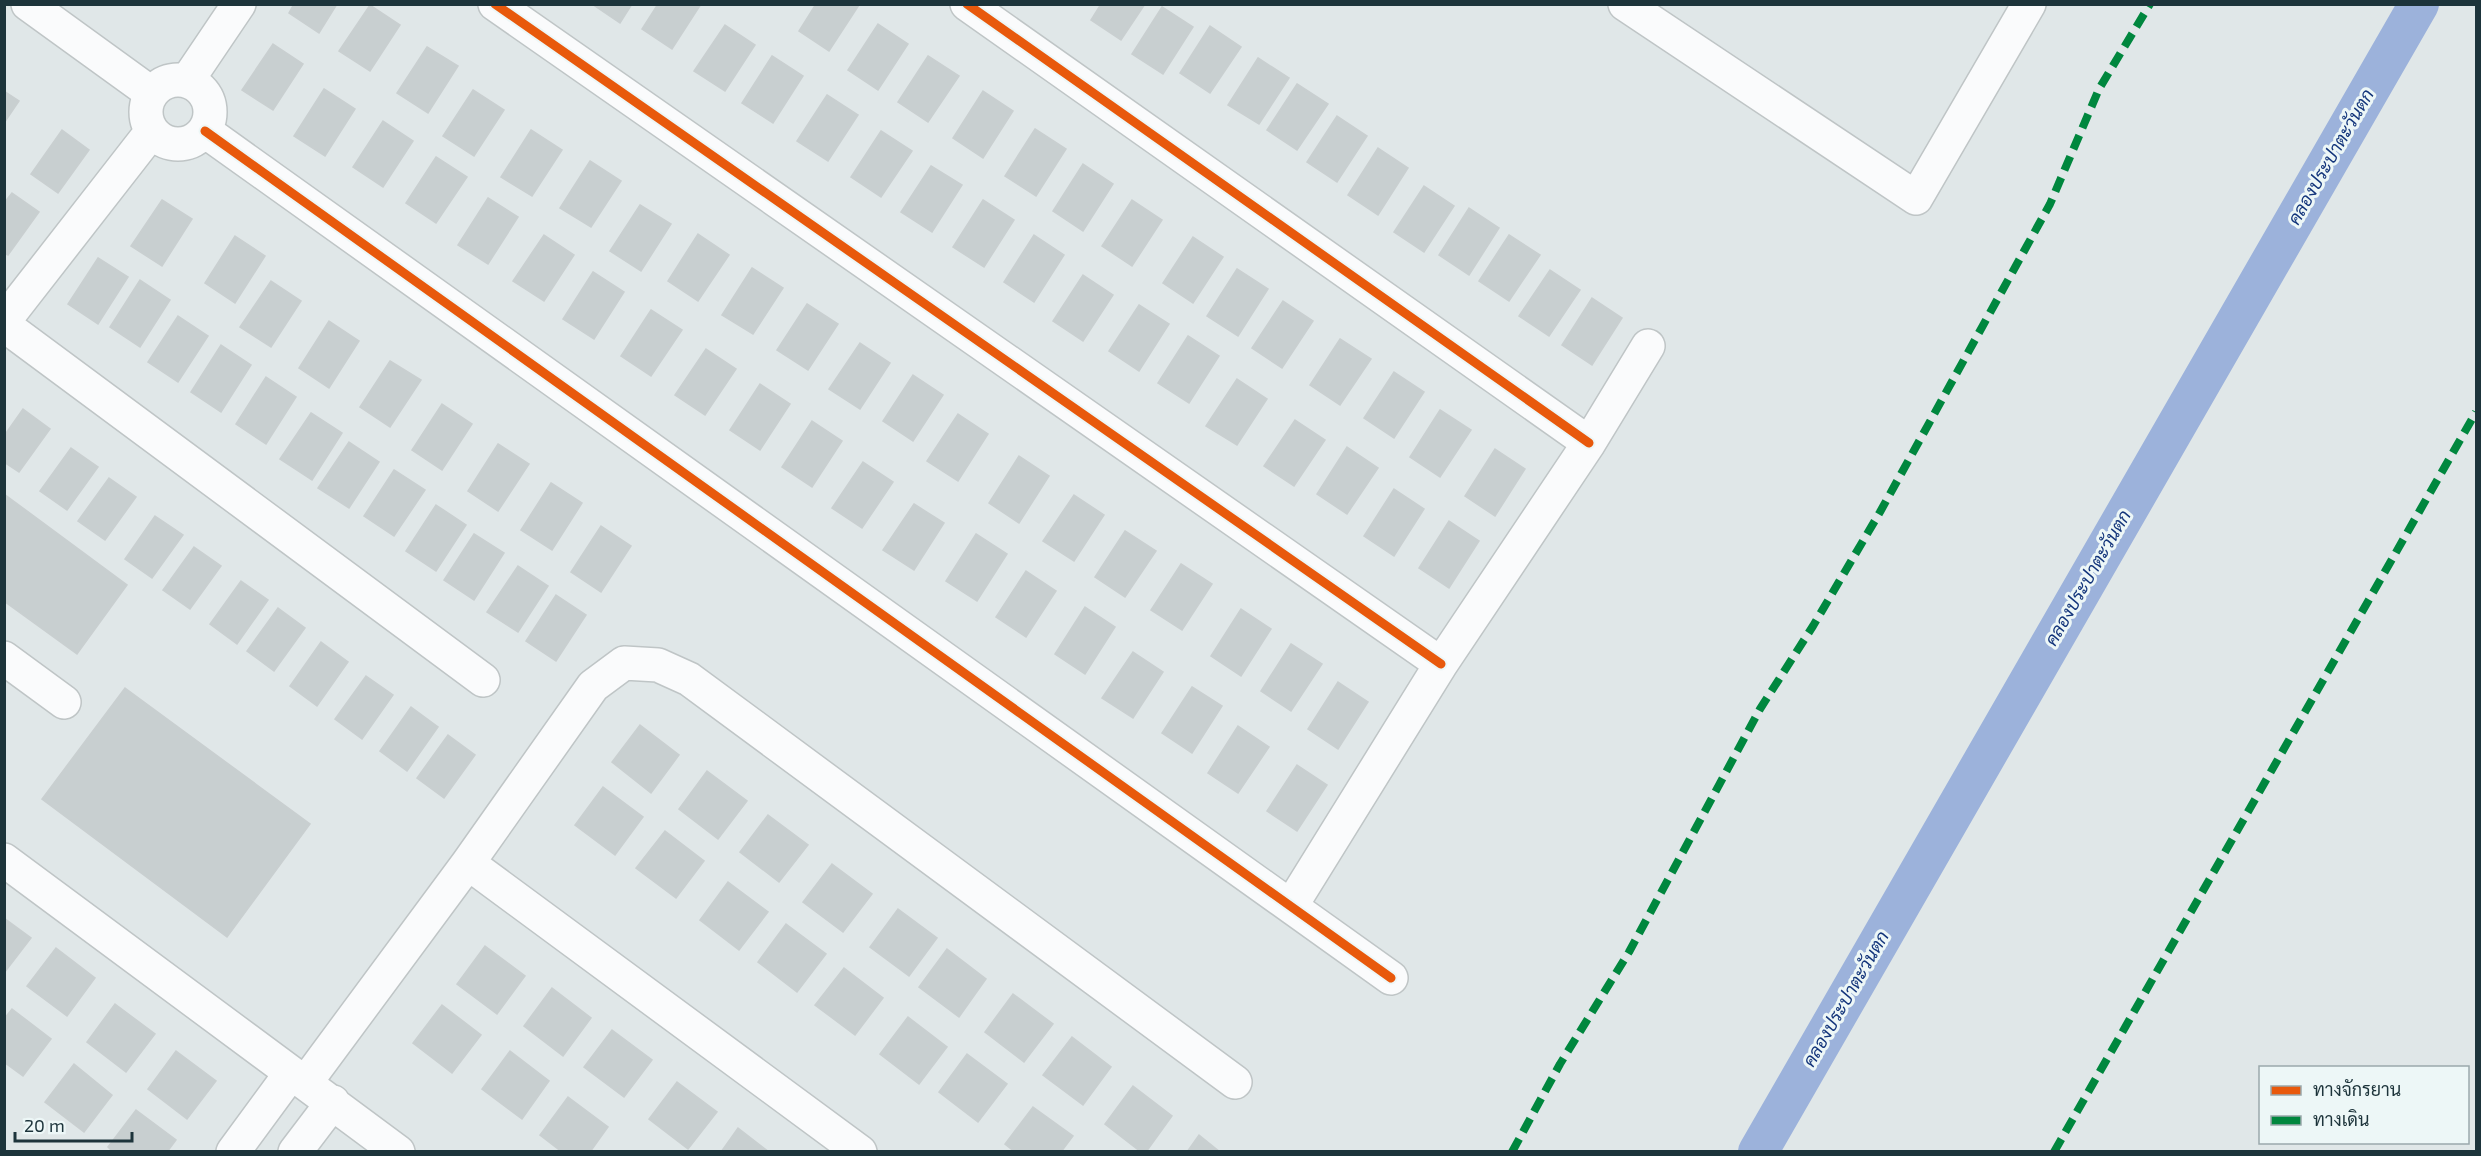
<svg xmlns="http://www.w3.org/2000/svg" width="2481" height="1156" font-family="'Exo 2',Sarabun,sans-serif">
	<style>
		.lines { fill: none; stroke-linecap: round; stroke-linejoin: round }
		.canal { stroke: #9cb2db; stroke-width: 40 }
		.building { fill: #c8cfd0; stroke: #c9cfd0; stroke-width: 1.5 }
		.street-casing { stroke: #bfc5c6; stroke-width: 36 }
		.street { stroke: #fafbfc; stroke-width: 33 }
		.quiet { stroke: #00873e; stroke-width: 8; stroke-dasharray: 15 8; stroke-linecap: butt }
		.cycleway-casing { stroke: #edf7f7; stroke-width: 13 }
		.cycleway { stroke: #e8590c; stroke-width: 9 }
		.labels { text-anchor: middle; stroke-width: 6; stroke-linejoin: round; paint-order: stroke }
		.water-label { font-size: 18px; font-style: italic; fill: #13357b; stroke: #edf7f7 }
	</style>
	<rect width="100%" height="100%" fill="#e0e7e8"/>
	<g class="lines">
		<path class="canal" d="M1758 1152 2419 4"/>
	</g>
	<path class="building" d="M294 4H337L319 33 289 13Z
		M592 4H632L620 23Z
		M658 4H701L672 49 642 29Z
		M816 4 859 5 829 51 799 31Z
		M1101 4H1145L1121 40 1091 20Z
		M370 5 400 25 370 71 339 51Z
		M1162 7 1193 27 1163 74 1132 54Z
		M878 24 908 44 878 90 848 70Z
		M725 25 755 45 725 91 694 71Z
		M1210 26 1241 47 1210 93 1180 73Z
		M273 44 303 64 273 110 242 90Z
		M427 47 458 66 428 113 397 93Z
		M772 56 803 76 773 123 742 103Z
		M928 56 959 76 928 122 898 102Z
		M1258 58 1289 78 1259 124 1228 105Z
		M1297 84 1328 104 1297 150 1267 130Z
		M324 89 355 109 325 156 294 136Z
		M473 90 504 110 474 156 443 136Z
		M4 91 19 101 4 123Z
		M983 91 1013 111 983 158 953 138Z
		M827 95 858 115 828 161 797 141Z
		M1337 116 1367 136 1337 182 1307 162Z
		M383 121 413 141 383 187 353 167Z
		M1035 129 1066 149 1036 196 1005 176Z
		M62 130 89 150 58 193 31 174Z
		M531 130 562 150 532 196 501 177Z
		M881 131 912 151 881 197 851 177Z
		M1378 148 1408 168 1378 215 1348 195Z
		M436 157 467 177 436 223 406 203Z
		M590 161 621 181 591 227 560 208Z
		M1083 164 1113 184 1083 231 1053 211Z
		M931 166 962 185 932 232 901 212Z
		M1424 186 1454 206 1424 252 1394 232Z
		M12 193 39 212 8 255 4 253V203Z
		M488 198 518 217 488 264 458 245Z
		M162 200 192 219 162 266 131 246Z
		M983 200 1014 220 984 267 953 247Z
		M1132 200 1162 220 1132 266 1102 246Z
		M640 205 671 224 641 271 610 251Z
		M1469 208 1499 228 1469 275 1439 255Z
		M698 234 729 255 698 301 668 281Z
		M544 235 574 255 544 301 513 281Z
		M1034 235 1064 255 1034 302 1004 282Z
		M1509 235 1540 255 1509 301 1479 281Z
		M235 236 265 256 235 303 205 283Z
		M1193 237 1223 257 1193 303 1163 283Z
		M98 258 128 277 98 324 68 304Z
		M752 268 783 288 753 334 722 315Z
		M1237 269 1268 289 1238 336 1207 316Z
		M1550 270 1580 290 1549 336 1519 316Z
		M593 272 624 292 594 339 563 319Z
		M1083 275 1113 295 1083 341 1053 321Z
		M140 280 170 300 140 347 110 327Z
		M271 281 301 301 271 347 240 327Z
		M1592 298 1622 318 1592 365 1562 345Z
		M1283 301 1313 321 1282 368 1252 348Z
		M807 304 838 324 808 370 777 350Z
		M1139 305 1169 324 1139 371 1109 351Z
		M651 310 682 330 651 376 621 356Z
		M178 316 208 336 178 382 148 362Z
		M329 321 359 341 329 388 299 368Z
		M1188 336 1219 356 1189 403 1158 383Z
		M1340 339 1371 359 1340 405 1310 385Z
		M860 343 890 363 860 409 829 389Z
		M221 345 251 365 221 412 191 392Z
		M706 349 736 369 705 415 675 395Z
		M390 361 421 380 390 427 360 407Z
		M1394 372 1424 392 1394 438 1364 418Z
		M913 375 943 395 913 441 883 421Z
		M266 377 296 397 266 444 236 424Z
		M1237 379 1267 399 1237 445 1206 426Z
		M760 384 790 404 760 450 730 430Z
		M442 404 472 424 442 470 412 450Z
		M23 409 50 429 19 472 4 462V436Z
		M1440 410 1471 430 1440 477 1410 457Z
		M311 413 342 433 312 480 280 459Z
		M958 414 988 434 958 481 927 461Z
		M1295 420 1325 440 1294 486 1264 466Z
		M812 421 842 441 812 487 782 467Z
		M349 442 379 462 349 508 318 488Z
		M498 444 529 464 498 511 468 491Z
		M1347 447 1378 468 1347 514 1317 494Z
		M71 448 98 467 67 510 40 491Z
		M1495 449 1525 469 1495 516 1465 496Z
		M1019 456 1049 476 1019 523 989 503Z
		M863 462 893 482 862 528 832 508Z
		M394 470 425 490 394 536 364 516Z
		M109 478 136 497 105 540 78 521Z
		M551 483 582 503 552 550 521 530Z
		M1394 489 1424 509 1394 556 1364 536Z
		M4 494 127 585 77 654 4 601Z
		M1074 495 1104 515 1074 561 1043 541Z
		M914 504 944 523 914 570 883 550Z
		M436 505 466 525 436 571 406 551Z
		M155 516 183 535 152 578 125 559Z
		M1449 521 1479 541 1449 588 1419 568Z
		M601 526 631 546 601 592 571 572Z
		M1125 531 1156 551 1125 597 1095 577Z
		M474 534 504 553 474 600 444 580Z
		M976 534 1007 554 977 601 946 581Z
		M194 547 221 566 190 609 163 590Z
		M1181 564 1212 584 1182 630 1151 610Z
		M518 566 548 586 518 632 487 612Z
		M1026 571 1056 591 1026 637 996 617Z
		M241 581 268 600 237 644 210 624Z
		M556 595 586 615 556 661 526 641Z
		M1085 607 1115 627 1085 674 1055 654Z
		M278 608 305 628 274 671 247 651Z
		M1241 609 1271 629 1241 676 1211 656Z
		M321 642 348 662 317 706 290 686Z
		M1291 644 1322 664 1291 711 1261 691Z
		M1133 652 1163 672 1133 718 1102 698Z
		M366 676 393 695 362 739 335 719Z
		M1338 682 1368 702 1338 749 1308 729Z
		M1192 687 1222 706 1192 753 1162 733Z
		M125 688 310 824 227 937 42 799Z
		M411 707 438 727 407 771 380 751Z
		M640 725 679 755 651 793 612 762Z
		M1238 726 1269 747 1238 793 1208 773Z
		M448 735 475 755 444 798 417 778Z
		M1297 765 1327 785 1297 831 1267 811Z
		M707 771 747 801 718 839 679 809Z
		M603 787 643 817 615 855 575 825Z
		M768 815 808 845 779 882 740 852Z
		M665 831 704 861 676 898 636 868Z
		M832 864 872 894 843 932 803 902Z
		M728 882 768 912 739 950 700 920Z
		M898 909 937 938 909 976 870 947Z
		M4 918 31 938 4 973Z
		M786 924 826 954 797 992 758 962Z
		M485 946 525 976 497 1014 457 984Z
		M56 948 95 978 67 1016 27 986Z
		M947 949 986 979 959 1017 919 987Z
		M844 968 883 998 855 1035 815 1005Z
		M552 988 591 1018 563 1056 524 1026Z
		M1013 994 1053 1024 1024 1062 985 1032Z
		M115 1004 155 1034 126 1072 87 1042Z
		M442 1005 481 1035 452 1073 413 1043Z
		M12 1009 51 1039 23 1076 4 1062V1019Z
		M908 1017 947 1047 919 1084 880 1054Z
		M612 1030 652 1060 624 1097 584 1067Z
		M1072 1037 1111 1067 1083 1105 1043 1075Z
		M176 1051 216 1081 187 1119 148 1089Z
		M510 1051 549 1081 522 1119 482 1089Z
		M967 1054 1007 1084 978 1122 939 1092Z
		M74 1064 112 1095 84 1132 45 1102Z
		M677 1082 717 1112 688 1149 649 1119Z
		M1133 1086 1172 1116 1146 1152H1141L1105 1124Z
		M568 1097 608 1127 590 1152H562L540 1135Z
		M1033 1107 1073 1136 1061 1152H1015L1005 1144Z
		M136 1110 176 1140 167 1152H113L108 1147Z
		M738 1128 769 1152H721Z
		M1199 1135 1220 1152H1187Z"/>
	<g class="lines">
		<defs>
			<path id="street" d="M28 4 151 93
				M495 4 1441 664
				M967 4 1589 443
				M1625 4 1916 198 2029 4
				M146 112a32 32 0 1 1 64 0a32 32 0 1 1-64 0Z
				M187 81 239 4
				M205 131 1391 978
				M4 321 152 131
				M4 325 483 680
				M4 658 64 702
				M4 860 398 1152
				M468 863 860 1152
				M1291 906 1441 664 1589 443 1648 346
				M306 1082 468 863 593 686 624 663 658 665 689 679 1235 1082
				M233 1152 291 1073
				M295 1152 333 1102"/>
		</defs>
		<use href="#street" class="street-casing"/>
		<use href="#street" class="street"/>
		<path class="quiet" d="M1512 1152 1560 1064 1629 952 1760 709 1813 626 1880 512 2050 204 2099 89 2150 4
			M2054 1152 2476 412"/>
		<defs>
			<path id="cycleway" d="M495 4 1441 664
				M967 4 1589 443
				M205 131 1391 978"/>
		</defs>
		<use href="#cycleway" class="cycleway-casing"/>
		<use href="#cycleway" class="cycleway"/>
	</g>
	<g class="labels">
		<g class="water-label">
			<text transform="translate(2331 157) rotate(-60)" y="6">คลองประปาตะวันตก</text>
			<text transform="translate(2088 578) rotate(-60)" y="6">คลองประปาตะวันตก</text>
			<text transform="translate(1846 999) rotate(-60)" y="6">คลองประปาตะวันตก</text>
		</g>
	</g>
	<rect width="2481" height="1156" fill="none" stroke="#1d343b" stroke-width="12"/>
	<rect x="2259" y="1066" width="210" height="78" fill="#edf7f7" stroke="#9aa9ac" stroke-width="1.5"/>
	<rect x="2271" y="1086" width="30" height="9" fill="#e8590c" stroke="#9aa9ac" stroke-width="1.5"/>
	<text x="2313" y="1096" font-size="18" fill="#1d343b">ทางจักรยาน</text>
	<rect x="2271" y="1116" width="30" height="9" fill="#00873e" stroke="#9aa9ac" stroke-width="1.5"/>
	<text x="2313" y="1126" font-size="18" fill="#1d343b">ทางเดิน</text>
	<path d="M15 1132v9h117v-9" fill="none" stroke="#1d343b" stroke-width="3"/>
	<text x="24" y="1132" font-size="18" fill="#1d343b" stroke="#edf7f7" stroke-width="4.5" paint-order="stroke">20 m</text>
</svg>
